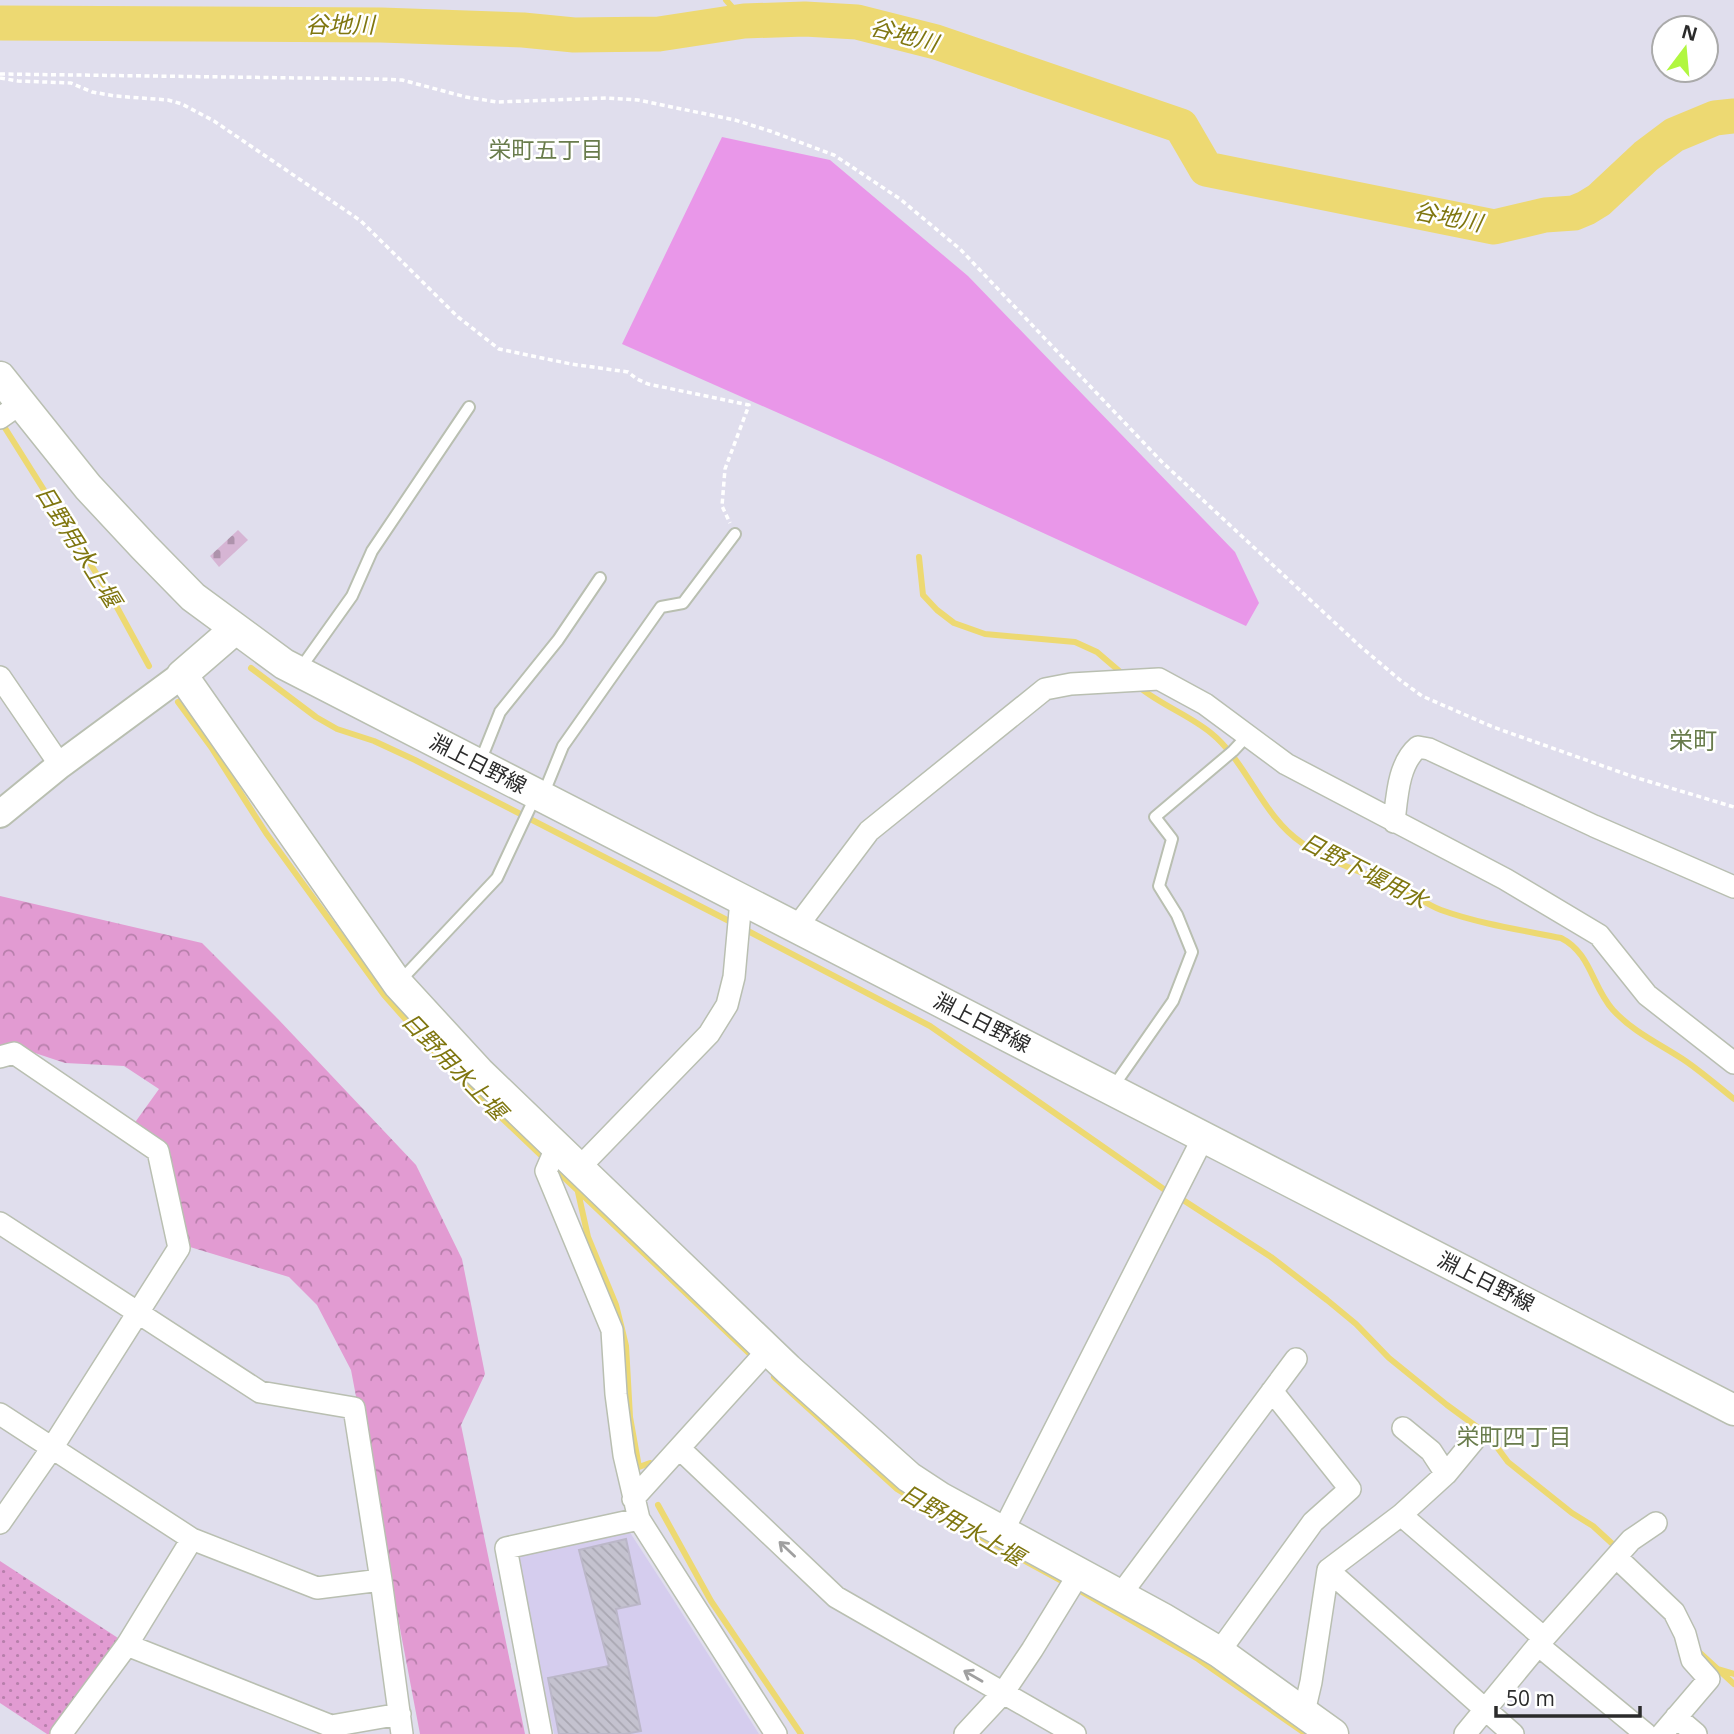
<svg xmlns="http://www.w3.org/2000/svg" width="1734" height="1734" font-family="'Open Sans','Noto Sans JP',sans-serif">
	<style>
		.education { fill: #d5cdee }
		.grass { fill: url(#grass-dots) }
		.forest { fill: url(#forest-crowns) }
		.cemetery { fill: url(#cemetery-stones) }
		.pitch { fill: #e997e9 }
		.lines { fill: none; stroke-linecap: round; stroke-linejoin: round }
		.stream { stroke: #edd972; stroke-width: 6 }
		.river { stroke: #edd972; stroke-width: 35 }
		.building { fill: url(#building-back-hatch); stroke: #bbb7c8; stroke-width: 2 }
		.service-casing { stroke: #b9bfb1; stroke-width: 14 }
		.minor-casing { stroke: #b9bfb1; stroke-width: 24 }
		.tertiary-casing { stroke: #b9bfb1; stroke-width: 30 }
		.secondary-casing { stroke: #b9bfb1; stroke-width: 33 }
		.path { stroke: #fff; stroke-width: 3.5; stroke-dasharray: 5 3.5; stroke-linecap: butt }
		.service { stroke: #fff; stroke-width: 10 }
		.minor { stroke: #fff; stroke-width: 21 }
		.tertiary { stroke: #fff; stroke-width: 26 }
		.secondary { stroke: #fff; stroke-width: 30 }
		.oneway { stroke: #a0a0a0 }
		.labels { text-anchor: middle; stroke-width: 5; stroke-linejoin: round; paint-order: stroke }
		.street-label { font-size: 21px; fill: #2b2b2b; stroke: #fff }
		.water-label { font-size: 23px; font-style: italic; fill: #7f760f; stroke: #fff }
		.neighbourhood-label { font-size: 23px; fill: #697c4c; stroke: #fff }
		.quarter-label { font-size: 24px; fill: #697c4c; stroke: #fff }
	</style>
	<defs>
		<pattern id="grass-dots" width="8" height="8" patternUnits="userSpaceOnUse" patternTransform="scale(1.75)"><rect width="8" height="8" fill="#e29bd2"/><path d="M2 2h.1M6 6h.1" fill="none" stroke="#b77fab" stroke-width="1.8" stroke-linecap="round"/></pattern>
		<pattern id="forest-crowns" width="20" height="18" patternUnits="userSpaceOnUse" patternTransform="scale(1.75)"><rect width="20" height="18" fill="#e29bd2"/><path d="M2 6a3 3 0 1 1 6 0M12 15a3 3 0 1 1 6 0" fill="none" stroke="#b77fab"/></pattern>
		<pattern id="cemetery-stones" width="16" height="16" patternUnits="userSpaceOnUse" patternTransform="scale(1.75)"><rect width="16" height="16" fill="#d6b5d4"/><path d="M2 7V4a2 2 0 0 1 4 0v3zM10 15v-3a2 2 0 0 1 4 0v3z" fill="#ae93ac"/></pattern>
		<pattern id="building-back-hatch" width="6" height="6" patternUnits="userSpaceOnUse" patternTransform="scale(1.75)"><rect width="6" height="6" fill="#c4c2cf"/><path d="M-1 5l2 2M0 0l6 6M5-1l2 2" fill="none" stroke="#a9a7b2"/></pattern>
	</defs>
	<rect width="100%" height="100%" fill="#e0deed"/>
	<path class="education" d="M629 1531 664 1585 759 1734H554L514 1556Z"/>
	<path class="grass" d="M0 1561 118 1638 55 1734H47L0 1703Z"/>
	<path class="forest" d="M0 896 202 943 278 1019 416 1165 462 1259 485 1374 461 1425 525 1734H420L351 1370 317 1305 289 1277 190 1247 161 1148 131 1128 159 1089 124 1066 65 1063 17 1047 0 1052Z"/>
	<path class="cemetery" d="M238 530 248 540 219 567 210 556Z"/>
	<path class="pitch" d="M722 137 830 160 968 276 1235 552 1259 603 1246 626 880 458 622 344Z"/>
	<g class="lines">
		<path class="stream" d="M726 0 744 21
			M5 428 113 600 149 666
			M919 557 923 595 937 610 954 623 985 634 1075 642 1097 652 1125 676
			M251 668 316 717 337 729 374 741 415 760 729 921
			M1139 687C1161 705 1189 715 1211 733 1247 762 1262 816 1302 843 1330 862 1363 873 1394 885 1411 892 1425 904 1441 910 1480 924 1521 930 1561 938 1591 953 1592 987 1613 1010 1634 1033 1662 1045 1687 1062 1704 1074 1719 1087 1734 1099
			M178 702 211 747 266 833 384 995 445 1064 546 1160
			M748 931 930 1026 1165 1190
			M553 1167 752 1356
			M578 1192 588 1237 616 1305 622 1329 626 1346 630 1417 639 1467 650 1463
			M1180 1198 1271 1257 1327 1300 1356 1324 1389 1358 1447 1405 1488 1435 1508 1462 1572 1513 1593 1526 1618 1549
			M774 1377 897 1489 929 1509 1062 1581
			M658 1505 711 1601 801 1734
			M1082 1592 1198 1659 1306 1734
			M1699 1652 1734 1684
			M1718 1669 1734 1674"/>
		<path class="river" d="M0 23 381 25 523 30 574 35 659 34 744 21 805 19 857 22 936 42 1181 126 1206 169 1494 227 1545 215 1574 213 1586 208 1599 200 1646 156 1674 135 1715 118 1734 116"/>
	</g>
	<path class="building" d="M626 1539 640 1604 616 1609 641 1731 625 1734H559L548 1678 609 1666 579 1550Z"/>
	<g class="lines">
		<defs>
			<path id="service" d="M300 669 352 596 372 551 469 407
				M480 762 500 712 558 640 600 578
				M543 795 563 746 661 607 683 603 735 534
				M399 982 497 878 535 797
				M1113 1087 1173 1001 1192 952 1177 915 1159 886 1172 839 1155 817 1233 751 1248 735"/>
			<path id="minor" d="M0 418 20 404
				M0 677 60 765
				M1394 822C1397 797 1398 764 1418 747L1429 749 1594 826 1734 887
				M796 928 869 831 1045 689 1071 684 1159 679 1205 704 1286 764 1505 879 1599 935 1647 995 1734 1063
				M0 1057 14 1053 158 1151 179 1248 52 1448 0 1523
				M556 1148 546 1171 612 1330 616 1394 624 1455 639 1519 776 1734
				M578 1169 709 1034 727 1005 734 977 741 900
				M0 1223 260 1392 354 1408 381 1580 402 1734
				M0 1414 192 1539 317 1588 381 1580
				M1403 1428 1431 1451 1446 1474
				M680 1449 836 1597 1075 1734
				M633 1499 768 1350
				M1401 1515 1544 1638
				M1003 1531 1204 1136
				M1616 1557 1674 1612 1685 1634 1692 1660 1709 1679 1662 1734
				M1328 1570 1513 1734
				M1121 1594 1296 1359
				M127 1645 331 1726 400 1714
				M1538 1645 1646 1734
				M1219 1652 1313 1522 1350 1489 1272 1391
				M1304 1712 1311 1682 1328 1570 1401 1515 1446 1474 1474 1440
				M1676 1717 1696 1734
				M61 1734 127 1645 192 1539
				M541 1734 506 1548 639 1519
				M965 1734 1003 1693 1032 1650 1080 1572
				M1465 1734 1544 1638 1631 1540 1656 1523"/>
			<path id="tertiary" d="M0 814 60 765 182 675"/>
			<path id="secondary" d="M0 377 88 487 144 547 193 597 284 664 1734 1410
				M234 630 182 675 398 984 479 1072 788 1369 909 1477 941 1498 1162 1618 1219 1652 1333 1734"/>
		</defs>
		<use href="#service" class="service-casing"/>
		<use href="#minor" class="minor-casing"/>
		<use href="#tertiary" class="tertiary-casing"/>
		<use href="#secondary" class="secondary-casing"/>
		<path class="path" d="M0 74 379 79 402 80 466 97 497 102 607 98 638 100 735 120 770 131 834 155 900 199 960 249 1162 462 1361 647 1400 680 1422 696 1493 727 1634 777 1734 807
			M0 78 18 81 71 83 92 92 115 96 168 100 182 104 214 121 361 221 458 317 499 349 571 364 628 372 637 379 648 384 749 405 725 469 722 506 730 523"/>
		<use href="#service" class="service"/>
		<use href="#minor" class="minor"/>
		<use href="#tertiary" class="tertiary"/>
		<use href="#secondary" class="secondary"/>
	</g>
	<defs><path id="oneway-shaft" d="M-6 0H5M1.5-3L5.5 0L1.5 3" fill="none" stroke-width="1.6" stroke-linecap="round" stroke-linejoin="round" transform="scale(1.75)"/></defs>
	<g class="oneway">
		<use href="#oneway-shaft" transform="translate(787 1549) rotate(-137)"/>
		<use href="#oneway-shaft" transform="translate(973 1676) rotate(-150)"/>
	</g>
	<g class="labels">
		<g class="street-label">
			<text transform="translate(478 764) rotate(27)" y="7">淵上日野線</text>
			<text transform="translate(982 1023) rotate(27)" y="7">淵上日野線</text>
			<text transform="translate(1486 1282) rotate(27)" y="7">淵上日野線</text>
		</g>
		<g class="water-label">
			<text x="340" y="33">谷地川</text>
			<text transform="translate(904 35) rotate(15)" y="8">谷地川</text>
			<text transform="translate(1448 217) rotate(11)" y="8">谷地川</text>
			<text transform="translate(78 546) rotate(58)" y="8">日野用水上堰</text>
			<text transform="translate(1364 871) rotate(27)" y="8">日野下堰用水</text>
			<text transform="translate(454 1066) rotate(46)" y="8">日野用水上堰</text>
			<text transform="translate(962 1525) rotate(30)" y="8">日野用水上堰</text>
		</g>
		<g class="neighbourhood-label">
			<text x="546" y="158">栄町五丁目</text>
			<text x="1514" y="1445">栄町四丁目</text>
		</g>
		<g class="quarter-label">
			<text x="1693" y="749">栄町</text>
		</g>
	</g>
	<g transform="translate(1685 49) rotate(16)"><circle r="33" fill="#ffffff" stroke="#aaaaaa" stroke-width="2"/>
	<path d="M0-5L12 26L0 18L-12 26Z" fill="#b1f740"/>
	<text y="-10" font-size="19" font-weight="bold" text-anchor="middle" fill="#2b2b2b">N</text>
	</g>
	<path d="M1496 1706v10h144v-10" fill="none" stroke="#2b2b2b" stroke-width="3.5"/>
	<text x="1506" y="1706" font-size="21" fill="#2b2b2b" stroke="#ffffff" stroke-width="5" paint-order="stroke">50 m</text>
</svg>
